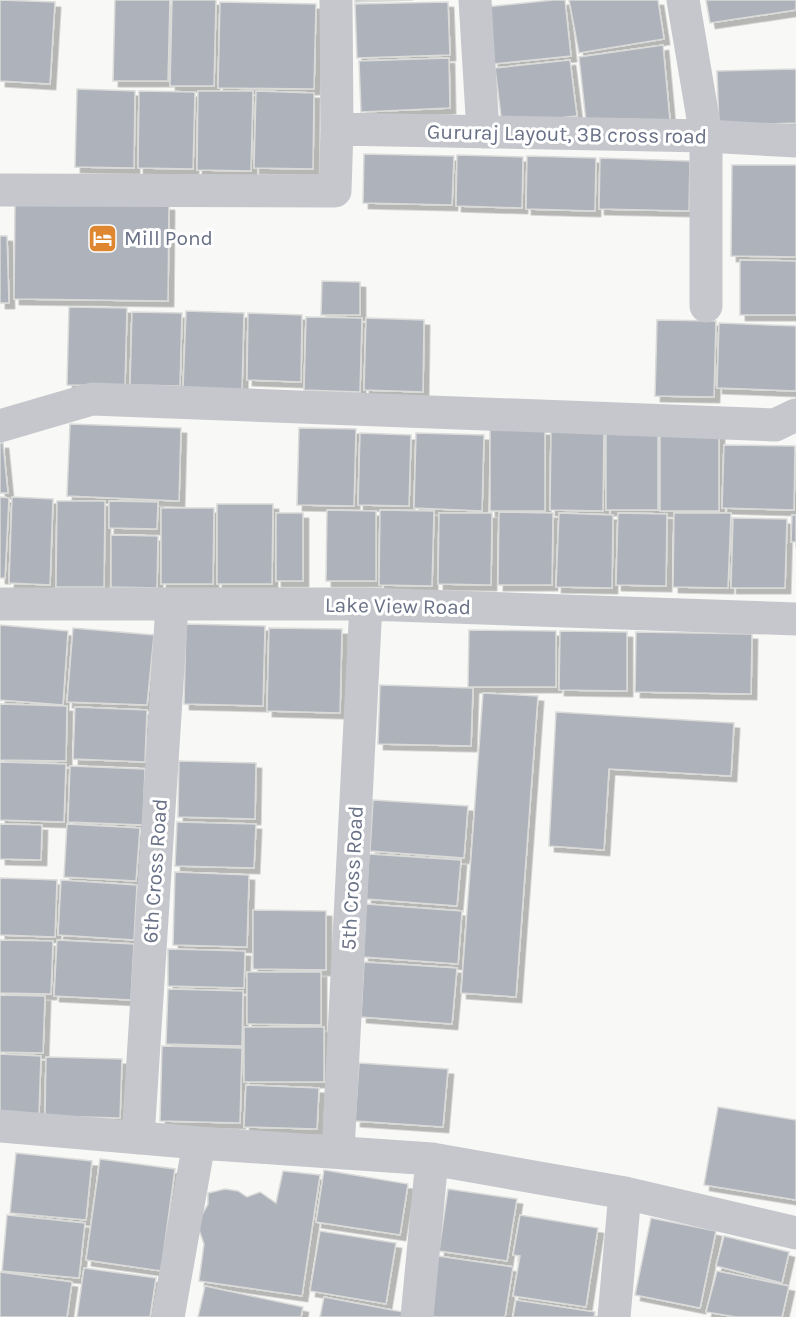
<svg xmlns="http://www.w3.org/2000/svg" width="796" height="1317" font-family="Karla,sans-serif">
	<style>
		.building { fill: #adb2bb; stroke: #dadbd9; stroke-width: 1.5; filter: url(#shadow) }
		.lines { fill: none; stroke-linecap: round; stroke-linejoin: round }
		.minor { stroke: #c5c7cc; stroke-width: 33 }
		.labels { text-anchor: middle; stroke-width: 6; stroke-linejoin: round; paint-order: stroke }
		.street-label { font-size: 21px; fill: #697187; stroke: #fff }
		.poi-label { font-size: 21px; fill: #697187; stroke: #fff; text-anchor: start }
	</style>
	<defs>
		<filter id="shadow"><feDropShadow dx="5.5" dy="5.5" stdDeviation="0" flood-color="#0004"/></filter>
	</defs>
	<rect width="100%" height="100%" fill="#f8f9f6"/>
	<path class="building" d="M0 0 55 2 50 84 0 81Z
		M115 0H170L168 81H113Z
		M172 0H216L214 86H170Z
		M355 0H413L355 2Z
		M553 0H565L571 56 493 64 486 7Z
		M569 0H658L664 39 579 53Z
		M706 0H796V10L710 23Z
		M220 2 316 4 314 89 218 88Z
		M448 2 450 55 357 58 355 4Z
		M663 45 670 120 586 121 579 57Z
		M449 58 450 108 361 112 359 61Z
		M570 60 577 116 502 124 495 68Z
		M796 69V123L719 126 717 71Z
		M77 89 135 91 134 168 75 167Z
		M139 91 195 92 193 169 138 168Z
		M198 91H253L251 171 197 170Z
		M256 91 314 93 313 169 254 168Z
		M364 154 454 156 452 205 363 203Z
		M457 155 523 157 522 208 456 206Z
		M527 156 596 158 595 211 526 209Z
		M600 158 690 161 689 211 599 209Z
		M732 165H796V257L731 256Z
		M15 204 169 205 168 301 14 299Z
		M0 236H7L9 303H0Z
		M740 260 796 261V315H740Z
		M322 281 360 282V315H321Z
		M69 307 127 308 125 386 67 385Z
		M186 311 244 313 242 390 183 388Z
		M132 312 182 313 180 386 130 385Z
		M248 313 302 315 301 382 247 380Z
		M306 317 362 318 360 392 304 390Z
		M366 318 424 320 423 392 364 390Z
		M657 320 716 321 714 397 655 396Z
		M719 323 796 326V391L717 388Z
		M70 424 181 428 179 501 67 496Z
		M299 428 356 429 354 506 297 505Z
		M490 429 545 430V511H490Z
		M551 429H604L603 511 550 510Z
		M606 432H658V510H606Z
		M360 433 411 435 409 506 358 505Z
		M416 433 484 435 482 511 414 508Z
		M660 433H719V511H660Z
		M0 443H3L8 493H0Z
		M724 445 795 446 794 510 722 508Z
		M0 497 9 498 5 578H0Z
		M12 497 53 499 50 585 9 583Z
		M57 501H105L104 587H56Z
		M109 501 158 502 157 529 109 528Z
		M217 504H273L272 584H217Z
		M161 508H214L213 584H161Z
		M327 510 376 511V581H326Z
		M380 510 434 511 432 586 379 585Z
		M499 512 553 513 552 585H498Z
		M276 513H303V581H276Z
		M439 513H492L491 585 438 584Z
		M559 513 613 515 612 588 556 587Z
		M618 513 667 514 666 586 616 585Z
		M674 513H731L728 588 673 587Z
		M792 515H796V542H791Z
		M733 518 787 519 785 588H731Z
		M111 535 158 536 157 588 111 587Z
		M186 624 265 626 263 706 184 704Z
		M0 625 68 631 63 705 0 700Z
		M73 628 154 635 147 705 67 702Z
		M269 628 342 629 340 713 267 711Z
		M469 630 556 631V687H468Z
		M560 631 627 632V691L559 690Z
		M636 632 752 634 751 694 635 692Z
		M380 685 473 688 471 746 378 744Z
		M483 693 538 696 516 997 461 993Z
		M0 704 67 706 66 761 0 760Z
		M75 707 147 710 145 762 73 759Z
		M556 712 734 723 731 776 609 769 604 850 549 846Z
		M179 761 256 763 255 819 178 817Z
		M0 762 66 764 64 822 0 820Z
		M70 766 145 769 143 825 68 822Z
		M373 800 468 806 464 858 370 851Z
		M177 822 256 824 254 868 175 866Z
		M0 824 42 825 41 860 0 859Z
		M67 824 140 828 136 881 64 877Z
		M369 854 461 860 457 906 366 899Z
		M175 872 249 875 247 947 173 945Z
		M0 878 57 880 55 937 0 935Z
		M61 880 137 885 134 940 58 935Z
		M366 904 462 911 458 964 363 957Z
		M253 910 326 911V970L253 969Z
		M0 940 53 941 51 994 0 993Z
		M57 940 134 944 131 1000 54 996Z
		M168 949 245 951 244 988 168 986Z
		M364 962 457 968 452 1024 361 1017Z
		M247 972H321V1025L247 1024Z
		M168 989 243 991 242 1046 166 1044Z
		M0 995 45 996 43 1053 0 1052Z
		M244 1027H324V1082H244Z
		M162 1046 242 1048 240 1123 160 1121Z
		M0 1054 41 1056 39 1114 0 1113Z
		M46 1057 122 1059 120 1118 45 1116Z
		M359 1063 448 1069 443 1127 355 1121Z
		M246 1085 319 1088 317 1129 244 1127Z
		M718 1107 796 1120V1200L704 1185Z
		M16 1153 92 1161 86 1220 10 1213Z
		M100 1159 175 1169 161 1271 86 1260Z
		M324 1170 408 1184 400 1235 316 1222Z
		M283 1171 320 1175 302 1296 199 1281 204 1244 197 1224 208 1204V1193L225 1189 238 1191 247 1197 260 1192 276 1203Z
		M448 1189 517 1199 507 1261 439 1251Z
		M7 1215 85 1223 79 1278 2 1271Z
		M520 1215 598 1228 586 1307 513 1296 520 1256 513 1255Z
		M651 1218 716 1231 700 1308 635 1295Z
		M320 1231 396 1243 386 1304 310 1291Z
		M724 1236 789 1252 782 1283 716 1266Z
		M438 1256 513 1267 505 1317H437L429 1316Z
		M84 1268 156 1278 150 1317H77Z
		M717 1271 789 1286 782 1317H736L706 1312Z
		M0 1272 72 1282 67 1317H0Z
		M205 1286 303 1307 301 1317H198Z
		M324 1297 403 1312 402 1317H320Z
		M516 1300 595 1312 594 1317H513Z"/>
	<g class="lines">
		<path class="minor" d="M475 0 483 132
			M683 0 706 136V306
			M337 129 706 136 796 141
			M0 190 335 191 337 129 336 0
			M0 426 92 399 775 425 796 415
			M0 604H366L796 619
			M0 1126 199 1143 432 1159 625 1193 796 1233
			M138 1138 172 605
			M338 1152 366 604
			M168 1317 199 1143
			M417 1317 432 1159
			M614 1317 625 1193"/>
	</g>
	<defs>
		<symbol id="hotel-square" viewBox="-11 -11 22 22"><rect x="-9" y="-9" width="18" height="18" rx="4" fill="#df8730" stroke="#fff"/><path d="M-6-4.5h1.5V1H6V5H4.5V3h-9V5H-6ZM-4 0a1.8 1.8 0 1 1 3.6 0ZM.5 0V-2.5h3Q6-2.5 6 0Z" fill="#fff"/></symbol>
	</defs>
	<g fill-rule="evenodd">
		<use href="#hotel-square" x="86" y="222" width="33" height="33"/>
	</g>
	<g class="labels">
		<g class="street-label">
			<text transform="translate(567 134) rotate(1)" y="7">Gururaj Layout, 3B cross road</text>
			<text transform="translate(398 606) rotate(1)" y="7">Lake View Road</text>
			<text transform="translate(155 871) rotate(-86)" y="7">6th Cross Road</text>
			<text transform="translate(352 878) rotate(-87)" y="7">5th Cross Road</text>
		</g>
		<g class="poi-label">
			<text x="124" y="245">Mill Pond</text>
		</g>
	</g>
</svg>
